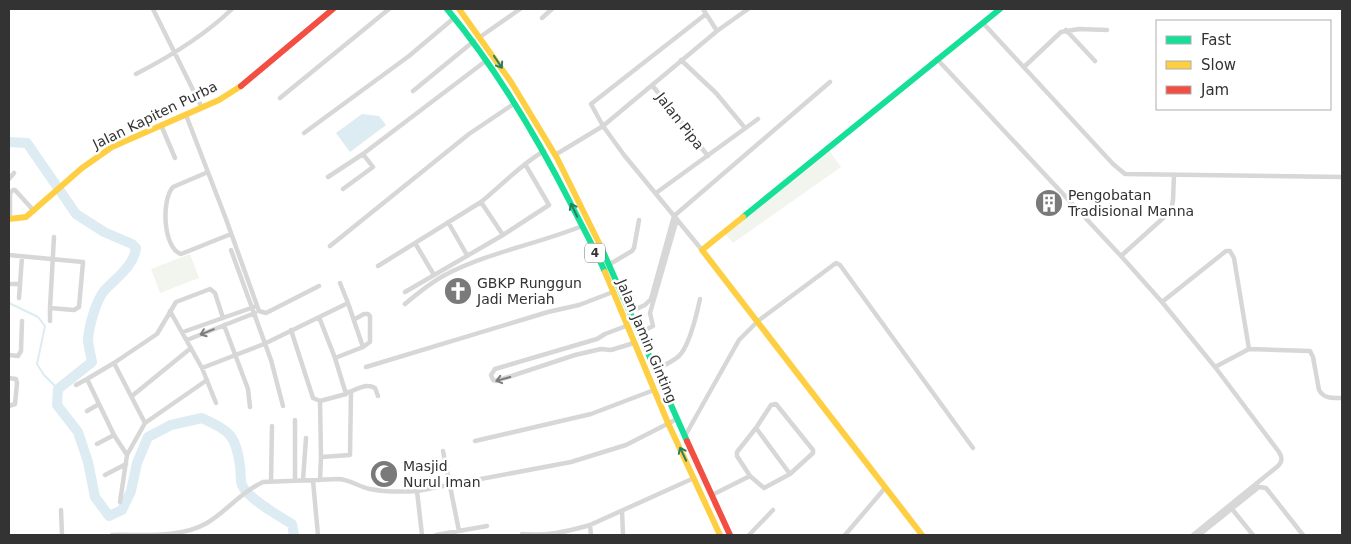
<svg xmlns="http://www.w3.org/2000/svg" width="1351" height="544" font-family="'DejaVu Sans',sans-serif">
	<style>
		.green { fill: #f1f5ed }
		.water { fill: #ddebf3 }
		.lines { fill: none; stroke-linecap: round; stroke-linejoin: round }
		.stream { stroke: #ddebf3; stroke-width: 2 }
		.river { stroke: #ddebf3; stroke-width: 10 }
		.street { stroke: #d7d7d7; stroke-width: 4.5 }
		.fast { stroke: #16e098; stroke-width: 6 }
		.slow { stroke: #ffcf43; stroke-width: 6 }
		.jam { stroke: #f24e42; stroke-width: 6 }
		.oneway { stroke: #268160 }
		.oneway2 { stroke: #7d7d7d }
		.labels { text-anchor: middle; stroke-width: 5; stroke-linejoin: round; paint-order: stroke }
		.shield { fill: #fff; stroke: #707070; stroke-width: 1 }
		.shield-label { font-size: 12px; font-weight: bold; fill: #333 }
		.street-label { font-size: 14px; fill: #333; stroke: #fff }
		.poi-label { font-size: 14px; fill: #333; stroke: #fff; text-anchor: start }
	</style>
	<rect width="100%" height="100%" fill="#fff"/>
	<path class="green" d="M828 149 841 167 733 243 725 234Z
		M190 254 199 278 160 293 151 269Z"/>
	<path class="water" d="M362 114 379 116 386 125 350 152 336 133Z"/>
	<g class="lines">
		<path class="stream" d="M9 303 38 317 45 326 37 364 44 375 58 389"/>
		<path class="river" d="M9 142 27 143 76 214 104 232 132 244 136 248C134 266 116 278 104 291 96 301 89 326 88 339 88 346 91 355 92 362L58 389 57 405 78 432 88 462 95 497 109 516 122 510 131 491 137 463 148 437 171 425 202 418C229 431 236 434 240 466 241 471 240 480 242 485 248 499 279 516 292 524L294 535"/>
		<path class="street" d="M153 9 202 108
			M703 9 717 31
			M542 18 552 9
			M983 23 1113 164 1125 174 1342 177
			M1066 30 1095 61
			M480 37 520 9
			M937 59 1121 256 1162 302 1215 367 1279 452C1282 457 1283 461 1278 466L1193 535
			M681 60 716 93 745 128
			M1024 67 1061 32 1079 29 1107 30
			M136 74C171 56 204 36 232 9
			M652 85 708 156
			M413 91 474 41
			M280 98 389 9
			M186 115 226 219 259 311 266 313 319 286
			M161 125 175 158
			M304 133 409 56 454 18
			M555 155 603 126 717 31 748 9
			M208 172 173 187C161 200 163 248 181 254L231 234
			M328 177 363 154 487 60
			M9 179 14 173
			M343 189 373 167 363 154
			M656 193 758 119
			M481 202 503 235
			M10 219V193L13 190H15L34 211
			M448 222 467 255
			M415 243 434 275
			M330 246 469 134 515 103
			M231 250 271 360 283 406
			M702 250 624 155 603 126 591 104 706 14
			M9 255 83 262 79 307 74 310 50 308V321
			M1121 256 1171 211 1173 200 1174 175
			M610 264 632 251 634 248 639 220
			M378 266 481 202C502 185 520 165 544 151
			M340 283 348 303
			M9 284H20
			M405 292 503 235 549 205 525 164
			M19 298 22 257
			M1162 302 1226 251H1230L1234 258 1249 349
			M405 304C418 293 430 283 445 275 486 253 538 244 582 226
			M50 308 54 237
			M170 311 202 368 216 403
			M630 312 645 305 651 299 674 216 830 82
			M319 317 335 358 346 394 320 401
			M224 325 248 389 250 407
			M626 326 605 334 597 339 495 369 491 375 493 380 496 381 575 355 601 349 611 350 634 343
			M291 330 313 398 320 401 321 457 320 480
			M183 332 254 307
			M639 333 653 326 650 313 677 219
			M187 340 255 313
			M9 355 18 356 21 351 22 321
			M335 358 363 347 370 342V316L368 314H364L355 319
			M114 363 87 379 114 435 127 455
			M366 367 548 312 579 305 613 292
			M1215 367 1249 349 1310 351 1313 357 1319 390C1324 399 1333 398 1342 398
			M202 368 264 344 348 303 363 347
			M655 370C663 366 672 362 679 356 689 346 697 313 700 299
			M9 378 16 379 17 383 15 404 9 406
			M76 385 87 379
			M349 392C358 389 366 383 375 388L378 396
			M132 396 191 348
			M87 411 99 404
			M145 423 207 380
			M756 428 790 474
			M685 436 739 340 758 321 836 263 840 265 973 448
			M475 441 591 414 654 390
			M97 444 114 435
			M443 451 459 531
			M321 457 350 455 351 392
			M105 475 126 464
			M295 480V420
			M303 480 306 438
			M313 481 318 535
			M271 482 272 426
			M417 491 422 535
			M712 495 750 476 737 456V452L756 428 771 405 776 404 813 450V453L790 474 764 488 750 476
			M120 502 127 455 145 423 114 363 157 334 176 302 210 289 215 293 223 318
			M1232 509 1253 535
			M61 510 62 535
			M622 511 623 535
			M590 525 694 478
			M522 534C547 536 566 532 590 525L591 535
			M112 535C143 534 179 539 207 523 227 511 241 492 263 482L339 479C351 480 359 487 370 489 385 492 402 492 417 491L571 462 626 445 677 419
			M436 535 487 526
			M749 535 773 510
			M845 535 885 488
			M1199 535 1259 487 1266 488 1303 535"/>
		<path class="fast" d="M447 9C497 69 537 137 572 206 583 228 595 249 605 272
			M743 217 1000 9
			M601 247 687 441"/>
		<path class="slow" d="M459 9 511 82 557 158 601 247
			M743 217 702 250 922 535
			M9 219 26 217 82 168 112 147 219 100 241 86
			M605 272 668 423 720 535"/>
		<path class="jam" d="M241 86 333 9
			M687 441 730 535"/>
	</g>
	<defs><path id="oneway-shaft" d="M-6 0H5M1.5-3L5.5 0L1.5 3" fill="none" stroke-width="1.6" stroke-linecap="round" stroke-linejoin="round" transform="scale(1.25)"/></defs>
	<g class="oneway">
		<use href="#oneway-shaft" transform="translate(498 62) rotate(56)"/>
		<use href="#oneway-shaft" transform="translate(574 210) rotate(-116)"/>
		<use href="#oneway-shaft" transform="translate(683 454) rotate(-115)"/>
	</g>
	<g class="oneway2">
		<use href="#oneway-shaft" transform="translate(207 332) rotate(158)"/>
		<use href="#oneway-shaft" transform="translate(503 379) rotate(165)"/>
	</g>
	<defs>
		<symbol id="building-disc" viewBox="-11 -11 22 22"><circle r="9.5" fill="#7a7a7a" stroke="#fff"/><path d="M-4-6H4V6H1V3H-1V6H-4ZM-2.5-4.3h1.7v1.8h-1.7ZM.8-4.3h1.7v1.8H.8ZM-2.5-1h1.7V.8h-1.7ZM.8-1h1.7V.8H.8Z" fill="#fff"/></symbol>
		<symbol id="church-disc" viewBox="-11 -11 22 22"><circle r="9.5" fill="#7a7a7a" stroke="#fff"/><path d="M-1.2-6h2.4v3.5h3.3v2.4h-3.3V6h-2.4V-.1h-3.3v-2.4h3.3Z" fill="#fff"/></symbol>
		<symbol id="mosque-disc" viewBox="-11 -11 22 22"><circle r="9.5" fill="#7a7a7a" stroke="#fff"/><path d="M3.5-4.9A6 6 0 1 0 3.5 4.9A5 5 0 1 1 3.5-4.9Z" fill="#fff"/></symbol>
	</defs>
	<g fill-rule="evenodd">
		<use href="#building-disc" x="1033" y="187" width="32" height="32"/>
		<use href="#church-disc" x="442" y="275" width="32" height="32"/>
		<use href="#mosque-disc" x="368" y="458" width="32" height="32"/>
	</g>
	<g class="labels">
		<rect class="shield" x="585" y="243.5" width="20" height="19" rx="4"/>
		<g class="shield-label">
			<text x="595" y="257">4</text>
		</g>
		<g class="street-label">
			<text transform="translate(155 115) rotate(-26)" y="5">Jalan Kapiten Purba</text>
			<text transform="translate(680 121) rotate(52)" y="5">Jalan Pipa</text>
			<text transform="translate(647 341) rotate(67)" y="5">Jalan Jamin Ginting</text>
		</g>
		<g class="poi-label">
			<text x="1068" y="200">Pengobatan<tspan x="1068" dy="16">Tradisional Manna</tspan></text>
			<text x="477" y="288">GBKP Runggun<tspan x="477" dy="16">Jadi Meriah</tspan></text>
			<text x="403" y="471">Masjid<tspan x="403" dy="16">Nurul Iman</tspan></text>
		</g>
	</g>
	<rect width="1351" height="544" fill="none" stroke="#333333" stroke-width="20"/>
	<rect x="1156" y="20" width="175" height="90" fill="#ffffff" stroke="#adadad"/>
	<rect x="1166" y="36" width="25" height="8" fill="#16e098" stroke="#adadad"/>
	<text x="1201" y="45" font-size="15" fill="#333333">Fast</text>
	<rect x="1166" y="61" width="25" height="8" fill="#ffcf43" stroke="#adadad"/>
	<text x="1201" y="70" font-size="15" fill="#333333">Slow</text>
	<rect x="1166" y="86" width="25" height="8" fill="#f24e42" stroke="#adadad"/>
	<text x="1201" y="95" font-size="15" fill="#333333">Jam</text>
</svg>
